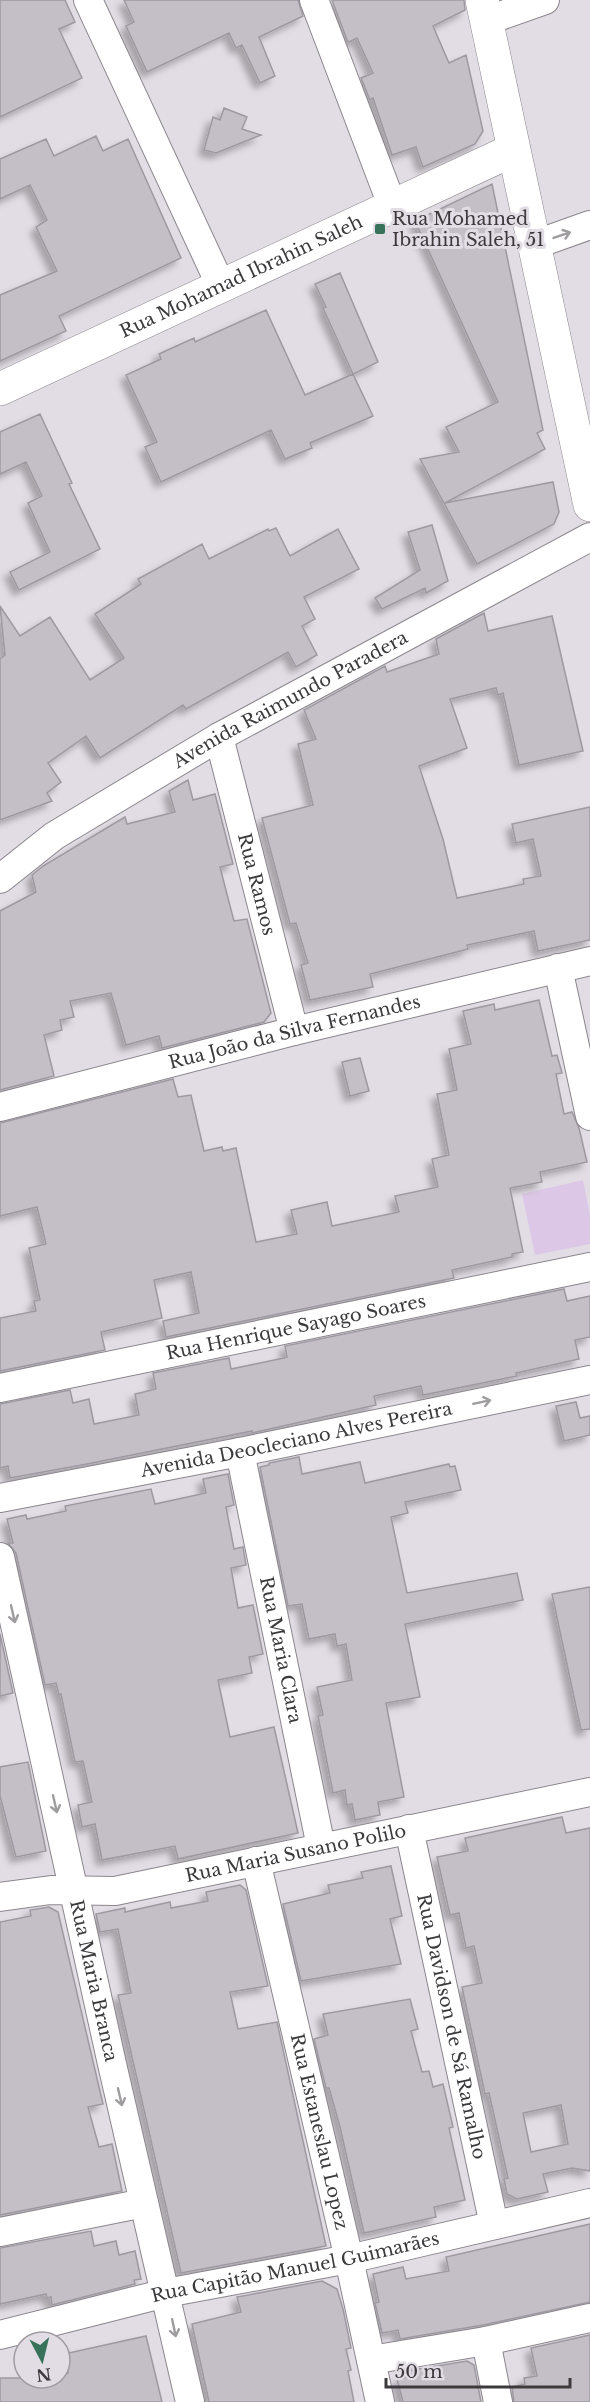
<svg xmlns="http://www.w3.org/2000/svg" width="590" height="2402" font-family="'Libre Baskerville',serif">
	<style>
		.green { fill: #dcc8e6 }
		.building { fill: #c4bfc7; stroke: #9e99a1; stroke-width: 1.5; fill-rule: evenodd; filter: url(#shadow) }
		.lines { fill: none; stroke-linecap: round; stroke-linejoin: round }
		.street-casing { stroke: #8b868d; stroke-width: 30 }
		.secondary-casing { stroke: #8b868d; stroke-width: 34 }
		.street { stroke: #fff; stroke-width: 28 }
		.secondary { stroke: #fff; stroke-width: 33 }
		.oneway { stroke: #9e9c9e }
		.poi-dot { fill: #38725a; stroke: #e2dde5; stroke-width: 2 }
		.labels { text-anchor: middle; stroke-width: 6; stroke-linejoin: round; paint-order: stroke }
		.poi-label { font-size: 18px; fill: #3c3a3d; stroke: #e2dde5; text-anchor: start }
		.street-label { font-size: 18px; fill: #3c3a3d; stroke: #e2dde5 }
	</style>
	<defs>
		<filter id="shadow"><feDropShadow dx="-5.5" dy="5.5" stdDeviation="3" flood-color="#0004"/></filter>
	</defs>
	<rect width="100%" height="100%" fill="#e2dde5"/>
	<path class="green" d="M583 1180 590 1216V1244L535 1255 522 1194Z"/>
	<path class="building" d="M0 0H65L75 22 59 29 82 78 0 117Z
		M124 0H298L303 16 259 37 275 76 260 83 242 45 236 48 229 33 147 72 126 26 134 22Z
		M332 0H464L465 10 433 26 449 63 466 55 483 131 475 144 423 167 416 147 392 155 373 98 370 100 361 78 373 73 357 38 349 42 347 40Z
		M224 108 247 117 242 129 261 135 216 153 204 150 213 117 220 120Z
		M96 136 103 151 128 139 181 258 59 316 66 331 0 361V295L57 271 36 227 47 220 30 185 0 199V159L46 139 54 156Z
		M492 184 543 430 537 433 545 449 445 503 553 482 559 512 554 524 477 564 420 459 459 452 446 427 498 402 415 221Z
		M340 273 378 362 353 374 373 416 310 443 312 448 285 459 271 430 161 482 145 447 157 442 126 375 161 359 159 354 194 338 195 342 266 310 305 395 353 374 323 308 326 307 315 284Z
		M40 414 72 483 69 484 100 549 19 590 10 572 50 552 28 503 42 496 26 462 0 474V432Z
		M432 525 448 581 426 593 425 588 382 609 375 598 420 570 408 532Z
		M276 528 290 556 338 529 359 569 304 597 315 619 302 626 317 655 296 667 288 652 186 709 183 705 100 758 86 736 48 763 61 782 47 793 52 801 0 820V659L5 655 0 606 20 636 50 617 90 680 124 658 95 614 141 584 138 579 202 544 209 559 268 529 269 531Z
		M484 613 488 631 552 616 583 751 519 765 503 693 498 695 496 688 450 699 467 748 419 766 443 839 457 898 524 884 523 879 541 876 533 839 516 843 512 824 590 807V940L538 951 534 931 467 945 468 949 449 954 370 974 373 987 310 1000 301 965 308 963 296 923 290 924 262 818 313 805 298 744 316 739 304 710 385 666 387 672 439 654 436 639Z
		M188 780 193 800 215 794 233 864 220 867 230 906 234 921 247 919 271 1013 264 1022 162 1048 159 1036 126 1045 111 993 70 1001 74 1017 60 1020 62 1030 44 1035 54 1076 0 1090V911L36 892 32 875 43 866 125 817 127 824 175 812 169 791Z
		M539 1000 552 1056 557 1055 562 1073 556 1074 564 1114 572 1112 579 1128 587 1162 540 1172 542 1182 510 1188 523 1252 512 1254V1257L452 1270 454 1278 166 1337 163 1321 199 1313 191 1272 154 1280 162 1318 101 1332 105 1350 0 1371V1318L36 1311 34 1301 40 1300 29 1248 46 1244 37 1207 0 1216V1123L173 1079 178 1097 191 1095 204 1151 222 1147 223 1151 236 1148 256 1242 297 1234 291 1210 327 1202 332 1226 399 1212 395 1196 438 1187 432 1159 449 1155 437 1094 457 1090 449 1049 471 1044 463 1011 494 1004 495 1010Z
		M360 1058 369 1091 350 1096 342 1062Z
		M564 1289 567 1301 590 1296V1337L575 1340 579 1359 516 1373 517 1376 423 1395 421 1386 374 1396 376 1405 252 1433V1431L82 1465 10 1478 8 1466 0 1468V1404L70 1390 73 1403 89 1399 94 1424 139 1415 135 1394 156 1389 153 1373 229 1358 231 1369 284 1358 287 1357 285 1346Z
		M576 1402 580 1418 590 1416V1435L564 1441 556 1406Z
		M299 1457 302 1474 360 1462 365 1483 449 1464 450 1467 455 1466 461 1490 405 1502 408 1513 391 1517 407 1593 517 1573 523 1600 405 1624 420 1697 386 1703 404 1797 378 1802 380 1815 355 1820 352 1804 347 1805 345 1790 333 1793 318 1716 323 1715 317 1687 352 1680 346 1644 337 1646 335 1634 309 1639 302 1604 288 1606 260 1467 269 1465V1463Z
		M228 1474 234 1505 226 1507 234 1549 243 1547 246 1565 231 1568 238 1608 253 1605 263 1654 249 1657 252 1673 218 1680 230 1737 274 1727 298 1833 178 1859 175 1846 102 1860 95 1824 82 1827 78 1805 92 1802 83 1761 75 1762 61 1694 59 1695 56 1683 45 1685 16 1553 8 1543H13L7 1519 26 1515 27 1519 66 1511 65 1506 151 1489 155 1504 206 1493 203 1479Z
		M590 1587V1729L581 1730 552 1594Z
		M0 1634 13 1693 0 1696Z
		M28 1762 46 1851 16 1857 0 1796V1767Z
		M562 1817 566 1833 590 1828V2171L572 2168 543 2174 548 2192 517 2199 507 2194 504 2179 508 2178 489 2093 485 2094 462 1987 482 1983 474 1946 466 1948 459 1913 450 1915 437 1857 468 1851 465 1838ZM561 2105 568 2144 531 2152 523 2113Z
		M391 1866 402 1916 390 1919 401 1964 301 1981 283 1904 330 1893 328 1885 363 1878 361 1872Z
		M240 1885 246 1890 268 1986 230 1992 238 2029 277 2022 326 2246 181 2273 118 1995 131 1993 118 1929 100 1932 96 1914 125 1908V1912L170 1902 171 1908 208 1901 206 1892Z
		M49 1907 58 1912 103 2104 88 2107 94 2129 99 2147 112 2144 122 2191 0 2215V1922L31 1916 30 1910Z
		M410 1999 418 2029 411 2031 422 2072 429 2071 433 2087 443 2084 453 2127 449 2128 465 2200 434 2207 436 2217 364 2233 340 2127 329 2088H326L314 2039 328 2035 323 2014Z
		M590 2224V2302L483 2325 400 2339 398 2330 382 2333 375 2303 379 2302 373 2274 403 2267 406 2279 449 2271 446 2257Z
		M91 2231 94 2246 116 2241 119 2255 135 2251 141 2279 134 2280 135 2284 52 2305 51 2297 47 2298 46 2294 0 2304V2248Z
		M322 2281 337 2289 343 2309 351 2348 346 2349 351 2370 348 2371 354 2402H209L192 2324 241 2312 237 2297Z
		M590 2335V2402H514L512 2387 525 2384 524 2378 537 2376 531 2348Z
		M146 2336 162 2402H0V2378H60V2374L68 2373 64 2354Z
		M467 2361 474 2365 481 2402H403L397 2379 408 2377 406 2371Z"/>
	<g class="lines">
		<defs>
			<g id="street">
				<path d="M88 0 221 286"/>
				<path d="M314 0 392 205"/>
				<path d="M486 21 545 0"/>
				<path d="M534 245 590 225"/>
				<path id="s1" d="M219 737 294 1031"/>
				<path id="s2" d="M0 879 54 836 219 737 590 537"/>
				<path d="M558 968 590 1116"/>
				<path id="s3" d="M0 1107 294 1031 590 961"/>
				<path id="s4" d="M0 1388 590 1267"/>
				<path id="s5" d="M240 1452 321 1847"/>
				<path id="s6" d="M0 1498 240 1452 590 1380"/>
				<path id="s7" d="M0 1557 112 2064 190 2402"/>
				<path id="s8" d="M409 1829 494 2225"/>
				<path id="s9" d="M256 1861 349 2259 380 2402"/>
				<path id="s10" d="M0 1897 51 1890 115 1891 590 1792"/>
				<path d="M0 2232 144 2203"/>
				<path id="s11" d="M0 2335 166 2293 349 2259 590 2203"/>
				<path d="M486 2341 498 2402"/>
				<path d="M371 2360 486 2341 590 2318"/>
			</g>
			<g id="secondary">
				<path d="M482 0 590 505"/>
				<path id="s12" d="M0 389 513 150"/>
			</g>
		</defs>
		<use href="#street" class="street-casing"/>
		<use href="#secondary" class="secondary-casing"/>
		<use href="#street" class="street"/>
		<use href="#secondary" class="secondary"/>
	</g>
	<defs><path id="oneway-shaft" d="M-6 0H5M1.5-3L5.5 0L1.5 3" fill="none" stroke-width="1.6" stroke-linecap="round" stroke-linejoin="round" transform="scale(1.5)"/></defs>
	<g class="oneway">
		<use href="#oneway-shaft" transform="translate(562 235) rotate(-19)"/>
		<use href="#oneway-shaft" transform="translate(482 1402) rotate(-12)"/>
		<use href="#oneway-shaft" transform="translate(13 1614) rotate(77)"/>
		<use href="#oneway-shaft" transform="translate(55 1804) rotate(77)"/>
		<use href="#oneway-shaft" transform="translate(120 2097) rotate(77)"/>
		<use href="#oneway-shaft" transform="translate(174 2328) rotate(78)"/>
	</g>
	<rect class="poi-dot" x="374" y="223" width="12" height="12" rx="3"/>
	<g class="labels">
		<g class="poi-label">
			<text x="392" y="225">Rua Mohamed<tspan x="392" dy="21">Ibrahin Saleh, 51</tspan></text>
		</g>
		<g class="street-label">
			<text dy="6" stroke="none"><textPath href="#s12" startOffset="266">Rua Mohamad Ibrahin Saleh</textPath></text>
			<text dy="6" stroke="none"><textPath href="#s2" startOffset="342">Avenida Raimundo Paradera</textPath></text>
			<text dy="6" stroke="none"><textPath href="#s1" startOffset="152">Rua Ramos</textPath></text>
			<text dy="6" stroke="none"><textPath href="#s3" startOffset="304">Rua João da Silva Fernandes</textPath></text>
			<text dy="6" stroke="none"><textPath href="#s4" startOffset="302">Rua Henrique Sayago Soares</textPath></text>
			<text dy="6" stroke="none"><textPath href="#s6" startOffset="302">Avenida Deocleciano Alves Pereira</textPath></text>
			<text dy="6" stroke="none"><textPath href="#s5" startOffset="202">Rua Maria Clara</textPath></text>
			<text dy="6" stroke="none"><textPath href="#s10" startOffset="300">Rua Maria Susano Polilo</textPath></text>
			<text dy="6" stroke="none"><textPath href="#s7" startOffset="434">Rua Maria Branca</textPath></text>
			<text dy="6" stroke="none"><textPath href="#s8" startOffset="202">Rua Davidson de Sá Ramalho</textPath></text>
			<text dy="6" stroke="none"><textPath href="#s9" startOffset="278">Rua Estaneslau Lopez</textPath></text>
			<text dy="6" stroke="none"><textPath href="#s11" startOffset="303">Rua Capitão Manuel Guimarães</textPath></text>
		</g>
	</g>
	<g transform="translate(42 2360) rotate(173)"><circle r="28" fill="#e2dde5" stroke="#a09ca2" stroke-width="1.5"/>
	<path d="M0-4.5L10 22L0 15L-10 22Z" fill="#38725a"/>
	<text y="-9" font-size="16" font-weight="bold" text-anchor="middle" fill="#3c3a3d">N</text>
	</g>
	<path d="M386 2378v9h184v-9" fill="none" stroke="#3c3a3d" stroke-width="3"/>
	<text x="395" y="2378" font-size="18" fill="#3c3a3d" stroke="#e2dde5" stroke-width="4.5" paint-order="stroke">50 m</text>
</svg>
